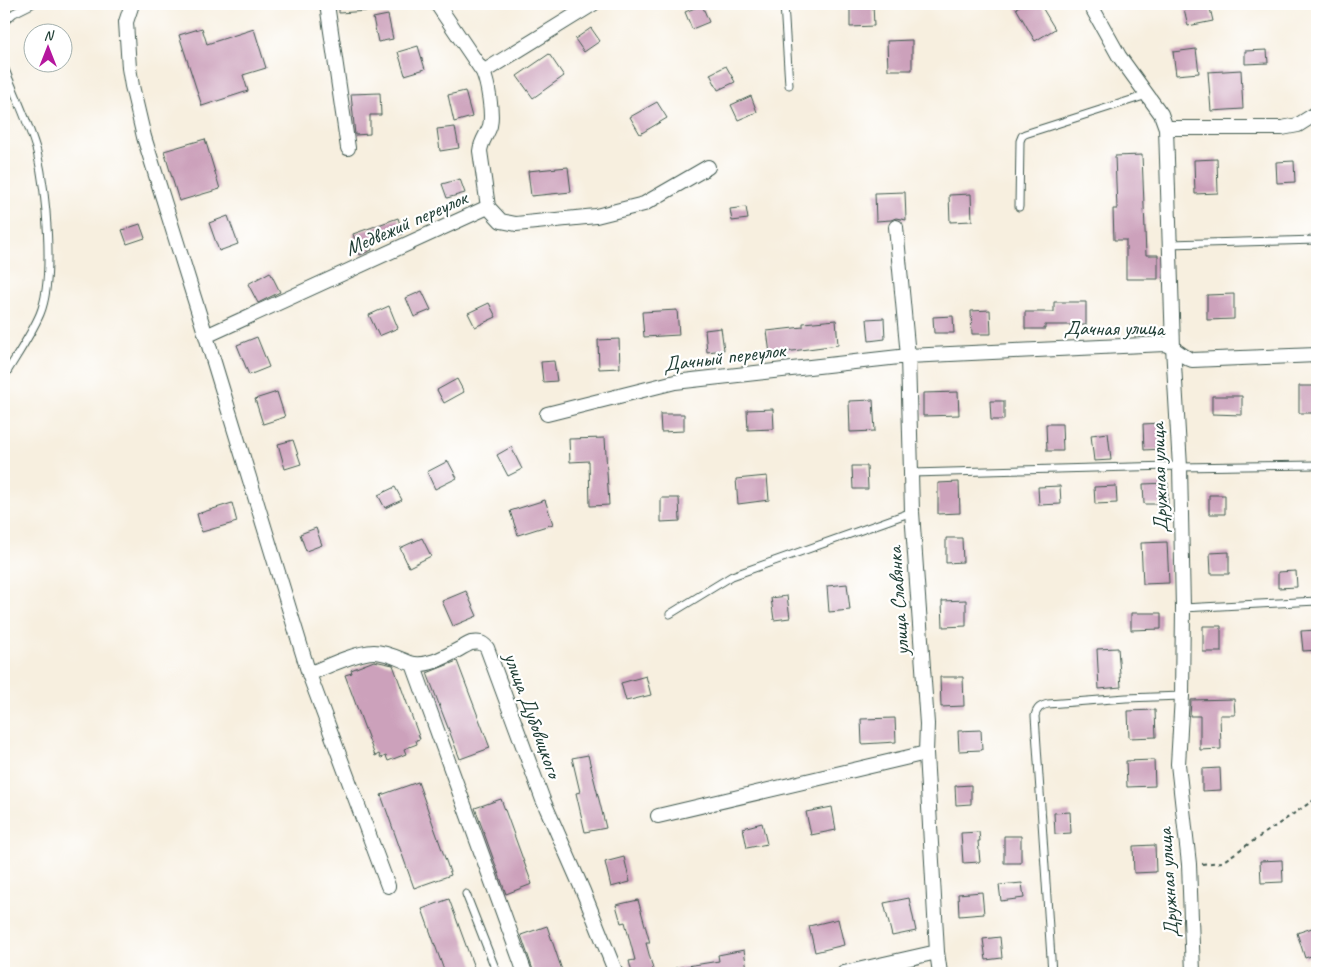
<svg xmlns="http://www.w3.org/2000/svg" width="1321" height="977" font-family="Caveat,sans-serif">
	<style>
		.building { fill: #cca1bb }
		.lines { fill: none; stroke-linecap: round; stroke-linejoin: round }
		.lane-casing { stroke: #3f584e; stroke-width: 9 }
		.street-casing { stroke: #3f584e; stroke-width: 16 }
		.path { stroke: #3f584e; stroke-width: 2; stroke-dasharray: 4 4; stroke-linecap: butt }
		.lane { stroke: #fff; stroke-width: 7 }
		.street { stroke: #fff; stroke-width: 14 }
		.labels { text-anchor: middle; stroke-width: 4.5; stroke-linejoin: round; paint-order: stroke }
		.street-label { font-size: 21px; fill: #1f3d34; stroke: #fff }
	</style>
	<rect width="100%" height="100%" fill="#fff"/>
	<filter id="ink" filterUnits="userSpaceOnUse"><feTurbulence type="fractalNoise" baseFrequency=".02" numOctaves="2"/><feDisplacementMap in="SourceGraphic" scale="10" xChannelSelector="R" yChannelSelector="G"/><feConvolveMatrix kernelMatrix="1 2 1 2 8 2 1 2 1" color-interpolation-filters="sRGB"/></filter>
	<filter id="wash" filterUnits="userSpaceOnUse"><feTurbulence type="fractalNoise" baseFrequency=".0096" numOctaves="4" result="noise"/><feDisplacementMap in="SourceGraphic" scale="20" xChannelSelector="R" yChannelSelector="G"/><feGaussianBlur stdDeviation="1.12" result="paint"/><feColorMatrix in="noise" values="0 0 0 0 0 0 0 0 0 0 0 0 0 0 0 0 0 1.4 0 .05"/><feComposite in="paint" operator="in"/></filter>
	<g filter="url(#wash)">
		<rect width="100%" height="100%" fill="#f7efdf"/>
		<g id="blocks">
			<path class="building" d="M339 4H367V11L339 13Z
				M873 4 874 26 850 27V5Z
				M1023 4H1040L1055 29 1035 41 1016 8Z
				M1183 4H1209L1213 21 1188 26Z
				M702 5 709 22 692 29 685 12Z
				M388 15 393 39 378 42 373 18Z
				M202 28 207 44 254 29 266 68 243 75 248 91 202 106 179 35Z
				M591 28 600 41 584 52 575 39Z
				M912 40V70H888L887 41Z
				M418 46 425 69 405 75 398 52Z
				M1196 49 1199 73 1176 75 1173 52Z
				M1267 50 1268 63 1245 64V51Z
				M549 54 564 76 533 98 517 76Z
				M726 66 735 82 718 90 710 74Z
				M1241 70 1243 109 1211 111 1208 72Z
				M465 91 472 117 454 122 448 95Z
				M380 93 381 115H370V134L355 135 351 94Z
				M751 96 757 112 738 120 731 105Z
				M657 102 667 118 640 134 630 117Z
				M455 127 459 148 440 151 437 129Z
				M205 139 220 189 179 201 164 151Z
				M1142 155 1146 255H1158V279H1126V240H1114L1113 209H1117L1115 156Z
				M1217 159 1218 193 1195 194 1194 160Z
				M1294 161 1295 182 1277 183 1276 162Z
				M568 167 571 192 531 196 528 171Z
				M460 179 465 193 447 198 442 184Z
				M905 192 906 220 896 218 891 220 876 221 875 193Z
				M971 194 972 221 950 222 949 195Z
				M746 207 748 219 732 221 730 209Z
				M228 216 238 244 219 251 209 223Z
				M398 218 403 234 370 244 372 250 360 255 353 234Z
				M140 224 145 238 127 244 122 230Z
				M270 272 280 292 258 303 248 284Z
				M422 291 431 310 414 317 406 298Z
				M1234 294V319L1207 320V295Z
				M1054 302H1086V325H1045V329H1025V312H1054Z
				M489 303 496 317 475 327 468 313Z
				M389 306 398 328 379 336 369 315Z
				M677 310 679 335 644 337 642 312Z
				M990 310 991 334H972L971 311Z
				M953 316 954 333H934L933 317Z
				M884 318 885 339 869 341 867 319Z
				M836 320 838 345 770 354 767 331 803 327V323Z
				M721 328 724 350 707 352 705 330Z
				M257 337 269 367 249 375 237 345Z
				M619 339 620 368 599 369 598 340Z
				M554 361 557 381 543 382 541 362Z
				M457 379 464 392 444 403 437 390Z
				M1299 386H1317V413H1299Z
				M277 392 285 417 263 424 255 399Z
				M958 392 959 415 923 416V393Z
				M1212 396H1242V415L1212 414Z
				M873 400 875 431 850 432 849 401Z
				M990 401H1004V420H991Z
				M773 409 774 429 748 430 747 410Z
				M660 414H684V431L661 432Z
				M1161 423 1163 449 1144 450 1143 424Z
				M1046 424H1062L1063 451H1047Z
				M1108 433 1111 460 1094 461 1091 435Z
				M605 438 609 505 590 506 589 461 570 462 569 439Z
				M293 440 301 464 285 469 278 444Z
				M511 447 522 469 508 476 497 455Z
				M448 461 457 478 435 489 427 472Z
				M852 466H867L868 489H853Z
				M767 476 769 500 738 504 736 479Z
				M959 482 960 513 938 514V483Z
				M1168 483V504H1144L1143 484Z
				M1060 486 1061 504 1039 505 1038 487Z
				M1116 486 1117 503 1095 504 1094 487Z
				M395 487 402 500 385 508 378 495Z
				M1209 495H1225V514H1209Z
				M661 498H679L680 521 661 522Z
				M545 500 553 524 518 535 510 511Z
				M232 503 237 522 202 532 197 514Z
				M316 528 322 545 306 551 300 534Z
				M422 538 431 556 409 567 400 548Z
				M946 538H962L963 562 946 563Z
				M1167 542 1169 583 1143 584 1141 543Z
				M1229 552V574H1211L1210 553Z
				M1296 571 1297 587 1278 588V572Z
				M847 584 850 610 829 612 827 586Z
				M466 591 477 616 453 626 442 601Z
				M787 596 790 618 774 620 771 598Z
				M966 600V626L943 627 942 601Z
				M1131 613H1161V629L1131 630Z
				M1203 626H1221V652H1203Z
				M1317 630V650L1303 651 1301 631Z
				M1118 648 1121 687 1099 689 1097 649Z
				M374 661 393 665 420 739 416 740 417 744 404 749 406 754 388 761 386 756 381 758 379 754 375 756 345 675 352 673 351 670Z
				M457 661 490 748 460 759 427 673Z
				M646 676 651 695 626 701 621 683Z
				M940 677H963L964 706 941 707Z
				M1234 699 1235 715H1220L1221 749 1200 750V716H1190L1191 700Z
				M1155 710 1156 737 1129 738 1128 711Z
				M895 718 896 742 862 744 861 719Z
				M981 730 982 750 959 751 958 731Z
				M588 755 606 828 585 832 576 793 580 792 572 758Z
				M1154 760 1155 786 1127 787 1126 761Z
				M1220 768 1221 790 1202 791V769Z
				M418 782 451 875 414 888 381 795Z
				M971 785V804L956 805 955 786Z
				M501 799 532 884 506 894 475 808Z
				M832 807 836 830 811 835 806 812Z
				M1070 812 1071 833 1055 834 1054 813Z
				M762 823 767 844 747 848 743 828Z
				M979 832 980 841H978L980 862 963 863 961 833Z
				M1004 836H1021V863H1004Z
				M1155 845 1156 872 1134 873 1133 846Z
				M624 857 630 882 611 887 605 862Z
				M1282 860 1283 882 1261 883 1260 861Z
				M1022 883 1024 898 1001 901 999 885Z
				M982 892 984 914 959 916 958 894Z
				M909 898 916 931 892 936 884 903Z
				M449 899 476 973H445L422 909Z
				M638 900 650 943H646L654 973H632L629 961 635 960 625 922 621 923 616 905Z
				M838 919 844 945 815 952 809 926Z
				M547 926 563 973H534L521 935Z
				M1315 927 1317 934V954L1305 958 1297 933Z
				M1000 937 1002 958 986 960 983 939Z
				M744 950 747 969 724 973H675V968L719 961 718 955Z"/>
		</g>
	</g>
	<g filter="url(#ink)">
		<use href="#blocks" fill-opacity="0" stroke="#3f584e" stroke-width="1"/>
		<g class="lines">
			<defs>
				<path id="lane" d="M784 4 789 85
					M4 22 14 13 32 4
					M4 67C15 95 29 123 37 152 46 191 55 278 40 314 31 335 15 358 4 377
					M1019 207 1020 141 1022 136 1025 134 1147 95
					M1169 244 1317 240
					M912 473 1170 466 1180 467 1317 465
					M1183 608 1317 601
					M670 614 732 576 912 512
					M466 894 497 973
					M1052 973 1035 716C1037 708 1040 706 1048 704L1126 698 1182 696"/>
				<path id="street" d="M132 4 126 22 129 68 132 86 144 137 206 336 309 674 388 886
					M327 4 348 148
					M437 4 483 72C488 84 493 113 490 126 487 135 481 141 480 151L488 207
					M1090 4 1119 56 1161 114 1166 128 1173 347 1180 467 1183 608 1182 696 1178 764 1189 864 1193 973
					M483 72 593 4
					M1166 128H1282L1298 125 1317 113
					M896 227 908 356 912 512 927 724 926 753 937 952 940 973
					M206 336 488 207 501 221 516 224 596 216 644 204 708 167
					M547 414 675 382 908 356 1165 344C1175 348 1181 356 1192 360L1317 355
					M413 664 525 973
					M309 674C325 667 357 652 374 652 387 652 399 659 410 663 430 669 454 651 471 643 479 642 482 642 487 648L543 800 583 891 616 973
					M658 816 926 753
					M844 973 937 952"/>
			</defs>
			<use href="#lane" class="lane-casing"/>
			<use href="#street" class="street-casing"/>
			<path class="path" d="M1202 864 1222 862 1317 798"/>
			<use href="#lane" class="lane"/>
			<use href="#street" class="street"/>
		</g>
	</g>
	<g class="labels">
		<g class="street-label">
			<text transform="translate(406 223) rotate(-24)" y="7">Медвежий переулок</text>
			<text x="1114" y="335">Дачная улица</text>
			<text transform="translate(724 357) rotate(-7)" y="7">Дачный переулок</text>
			<text transform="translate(1159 478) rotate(-92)" y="7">Дружная улица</text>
			<text transform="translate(898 601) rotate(-94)" y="7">улица Славянка</text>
			<text transform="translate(533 715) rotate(70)" y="7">улица Дубовицкого</text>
			<text transform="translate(1168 883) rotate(-94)" y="7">Дружная улица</text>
		</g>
	</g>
	<rect width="1321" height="977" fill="none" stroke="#fff" stroke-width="20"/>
	<g transform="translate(48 48)"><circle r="24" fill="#ffffff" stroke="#a5b1ae"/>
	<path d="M0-4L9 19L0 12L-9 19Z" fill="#b5179e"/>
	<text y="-8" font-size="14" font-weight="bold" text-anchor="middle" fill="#1f3d34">N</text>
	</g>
</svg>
